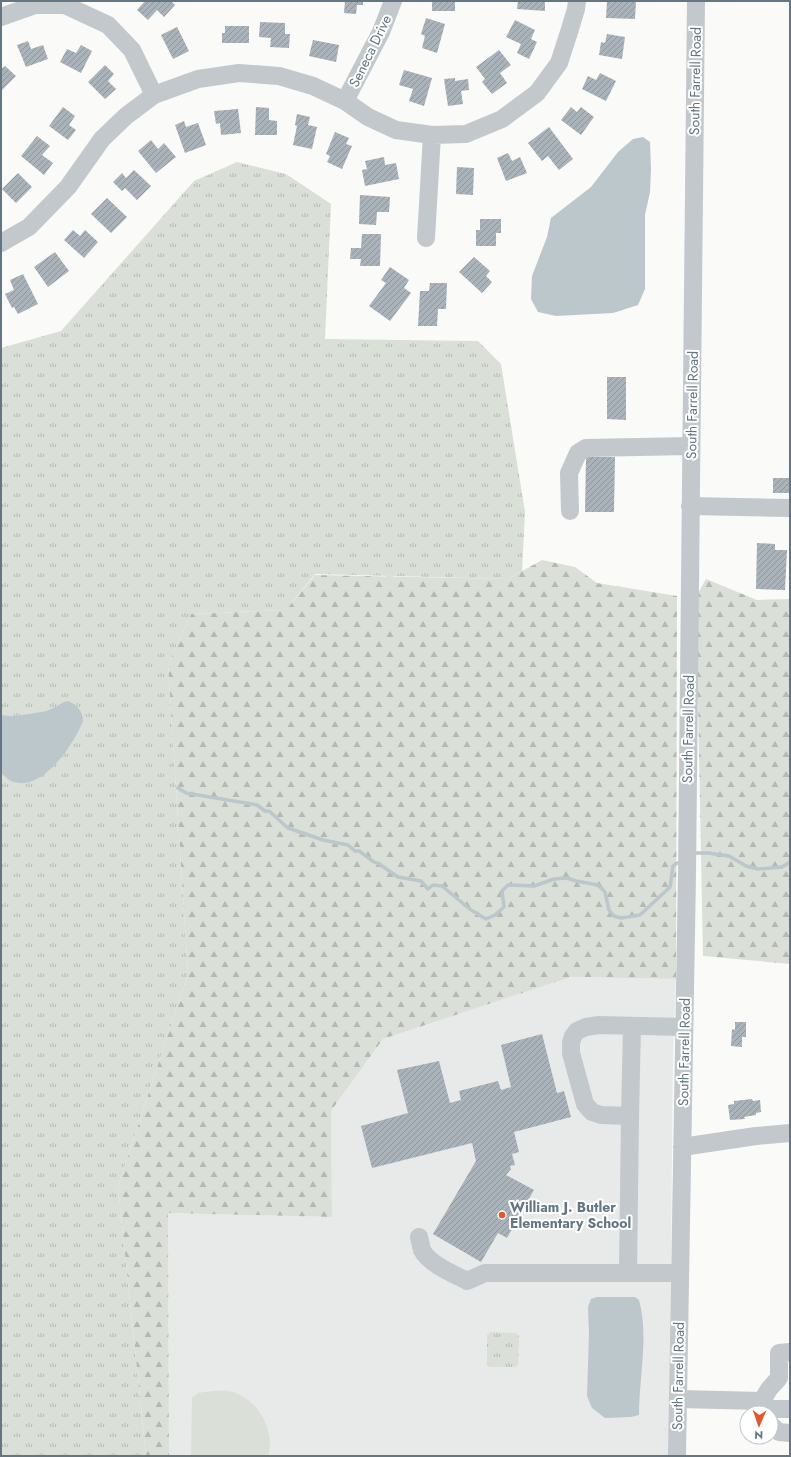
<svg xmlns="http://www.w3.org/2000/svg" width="791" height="1457" font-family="Jost,sans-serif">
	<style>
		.built { fill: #e8e9e9 }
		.grass { fill: url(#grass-tufts) }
		.forest { fill: url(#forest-firs) }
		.pitch { fill: #dadfd7 }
		.water { fill: #bbc7cb }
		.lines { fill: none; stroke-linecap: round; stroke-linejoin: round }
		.stream { stroke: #bbc7cb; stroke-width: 3.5 }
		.building { fill: url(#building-hatch) }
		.minor { stroke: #c3c8cc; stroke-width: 18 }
		.poi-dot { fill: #e4572e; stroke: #fff; stroke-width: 1.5 }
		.labels { text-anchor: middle; stroke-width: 4; stroke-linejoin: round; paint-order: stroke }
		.street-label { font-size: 14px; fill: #657683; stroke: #fff }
		.poi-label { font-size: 14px; font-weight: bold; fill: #657683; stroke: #fff; text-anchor: start }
	</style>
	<defs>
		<pattern id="grass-tufts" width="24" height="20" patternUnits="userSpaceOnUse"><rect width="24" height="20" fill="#dadfd7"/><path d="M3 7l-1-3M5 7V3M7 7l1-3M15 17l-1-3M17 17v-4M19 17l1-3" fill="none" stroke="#b4b9b4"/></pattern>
		<pattern id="forest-firs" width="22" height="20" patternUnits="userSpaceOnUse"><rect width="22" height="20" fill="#dadfd7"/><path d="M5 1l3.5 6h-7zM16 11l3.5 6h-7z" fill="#b4b9b4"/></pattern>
		<pattern id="building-hatch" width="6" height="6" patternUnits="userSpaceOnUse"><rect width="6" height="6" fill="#aab3b9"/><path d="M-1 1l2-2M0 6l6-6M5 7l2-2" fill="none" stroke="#8e969c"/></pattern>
	</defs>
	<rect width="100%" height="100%" fill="#fafaf8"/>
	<path class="built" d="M571 977 676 979 673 1057 669 1456H169L168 1213 332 1217 331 1111 383 1039Z"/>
	<path class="grass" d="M237 162 286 174 331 204 325 339 478 341 501 364 525 512 522 571 508 579 315 574 286 610 191 614 168 665 188 974 118 1186 146 1456H1V348L61 331 194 181Z
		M490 1332 516 1333 519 1336 518 1365 515 1367H489L487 1364V1335Z"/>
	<path class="forest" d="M542 560 575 567 597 583 677 596 676 979 571 977 383 1039 331 1111 332 1217 168 1213 169 1456H146L118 1186 188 974 168 665 191 614 286 610 315 575 508 579Z
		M706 579 757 600 790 599V964L703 956 696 597Z"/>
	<path class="pitch" d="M213 1391C218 1391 224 1390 228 1391 256 1396 276 1429 268 1456H191L192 1398 198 1393Z"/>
	<path class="water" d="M643 137 650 142 651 170 650 192 645 215V289L638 305 613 313 556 316 538 312 531 299 532 276 547 237 551 218 591 187 618 152 633 139Z
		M68 701C77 705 83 711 83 721 74 744 43 791 14 782 9 781 5 776 1 773V715C13 717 17 716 29 714 37 712 44 713 51 709 58 707 61 702 68 701Z
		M597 1297H635L639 1300C649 1335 639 1379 639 1415L631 1417 605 1418 592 1408 587 1396 589 1333 588 1307 591 1299Z"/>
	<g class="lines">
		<path class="stream" d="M178 788 186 793 257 805 265 811H269L288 828 323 840 348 845 355 851H359L374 862 379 864 398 877 421 881 428 889 433 885 442 886 471 910 486 919 495 915 504 907 502 891 508 885 534 886 554 879 567 878 576 881 598 885 605 892 609 910 614 916 621 918 640 915 670 887 673 866 677 863
			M693 853H708L729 856 746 866 758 869 782 867 790 862"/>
	</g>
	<path class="building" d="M145 1H171L175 5 164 17 157 10 148 20 137 10Z
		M345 1H363V5H357L356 14 344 13Z
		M432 1H455V11H432Z
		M518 1H545V11L517 9Z
		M607 1H636L635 19 606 18Z
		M426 18 445 24 437 53 422 48 425 36 421 34Z
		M515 20 535 30 531 39 537 42 529 59 517 53 521 44 506 37Z
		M260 22 285 23V34H290L289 48 270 47 271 38 259 37Z
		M225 26H249V43H222V33H225Z
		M177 27 189 51 173 59 161 35Z
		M607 34 625 37 622 59 599 55 601 42 605 43Z
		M313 40 339 45 336 62 309 56Z
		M28 41 31 49 43 45 48 59 26 67 17 45Z
		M81 45 92 51 81 73 60 62 67 49 76 53Z
		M499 50 511 65 500 73 507 83 492 94 482 82 485 79 476 67Z
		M105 65 114 74 108 81 116 89 105 99 88 82Z
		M5 66 16 76 1 91V69Z
		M404 70 432 78 424 106 409 101 413 89 399 85Z
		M600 73 616 81 606 101 582 89 588 76 596 80Z
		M455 78V81L468 79 469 90 461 91 463 104 448 106 444 79Z
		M63 107 75 116 69 125 76 130 68 140 49 126Z
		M256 107 269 108V120L277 121V135H255Z
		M571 107 577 112 581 107 594 117 581 135 561 120Z
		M238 109 241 133 221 135 220 123 216 124 214 111Z
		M297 114 310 117 308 125 317 127 312 149 293 145 297 126 295 125Z
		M184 121 186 127 198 123 206 145 185 153 175 125Z
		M549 127 573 159 559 170 548 156 542 161 528 143Z
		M335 132 349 138 346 144 352 146 342 169 327 162 330 156 326 154Z
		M37 136 50 146 42 155 53 163 44 175 21 156Z
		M151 140 158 149 164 143 176 157 156 173 138 151Z
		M508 153 512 161 520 157 527 173 506 181 497 158Z
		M384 157 385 165 396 163 399 179 365 186 362 170 367 169 365 161Z
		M457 167 474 168 473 195 456 194Z
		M134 170 151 186 137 200 125 188 122 191 113 182 122 173 126 178Z
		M18 173 32 187 16 203 2 189Z
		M360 195 390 197 389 212H377L376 225 359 224Z
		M107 198 127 217 111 233 91 214Z
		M480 219H501V233H496V246H476V230H480Z
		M73 230 80 236 85 230 98 242 84 258 64 240Z
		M362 234H381L380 266H360L361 259H350L351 248H361Z
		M55 252 69 271 48 287 34 267Z
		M474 257 490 271 486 276 492 282 482 293 459 272Z
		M390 267 409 280 404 288 411 293 390 321 369 306 386 283 381 280Z
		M23 274 38 304 18 314 14 307 12 308 5 294 14 290 10 280Z
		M430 283H447L446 309H438L437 326H418L420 291H429Z
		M607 377H626V420L607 419Z
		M586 457H615L614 512H585Z
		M773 478H790V493H773Z
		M757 543 775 544V550H787L785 590 756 589Z
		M735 1022H746V1037H742V1047L731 1046 732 1029 735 1030Z
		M542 1034 557 1093 564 1091 571 1117 514 1132 519 1152 512 1154 515 1165 510 1166 511 1169 506 1175 534 1190 507 1238 498 1233 481 1262 433 1234 476 1161 472 1143 372 1168 361 1126 408 1113 397 1070 439 1061 450 1103 461 1100 459 1091 498 1081 501 1090 511 1087 501 1045Z
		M752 1099 753 1101 760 1100 761 1112 756 1113V1115L744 1117 745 1119 730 1120 728 1105 734 1104V1101Z"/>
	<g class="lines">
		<path class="minor" d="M1 17 35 5H65L108 25 132 50 154 95
			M345 101 381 32 393 1
			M426 238 432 135
			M1 243 29 227 68 187 102 139 126 116 154 95 198 79 239 73 279 76 313 86 345 101 368 117 396 130 432 135 466 134 502 119 537 93 559 63 570 29 576 9 577 1
			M690 506 790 508
			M570 511 569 473 578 453 586 448 691 446
			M632 1026 630 1116 601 1115 592 1112 585 1104 571 1053V1043L573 1036 577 1031 586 1027 599 1025 684 1027
			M682 1147 756 1136 790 1133
			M419 1237C420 1241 421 1246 422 1250 429 1264 454 1274 467 1281L485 1273H680
			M628 1273 630 1116
			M678 1399 762 1401 769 1389 779 1378V1353L790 1352
			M764 1409H790
			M771 1425 779 1432 790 1433
			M677 1456 687 874 696 1"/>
	</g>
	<circle class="poi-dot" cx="502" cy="1215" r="4"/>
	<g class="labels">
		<g class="street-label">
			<text transform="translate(370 51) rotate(-64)" y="5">Seneca Drive</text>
			<text transform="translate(695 81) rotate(-89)" y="5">South Farrell Road</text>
			<text transform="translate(692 405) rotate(-89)" y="5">South Farrell Road</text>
			<text transform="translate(688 729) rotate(-89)" y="5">South Farrell Road</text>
			<text transform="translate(684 1052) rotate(-89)" y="5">South Farrell Road</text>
			<text transform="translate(678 1376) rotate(-89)" y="5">South Farrell Road</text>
		</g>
		<g class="poi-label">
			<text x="510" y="1212">William J. Butler<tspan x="510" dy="16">Elementary School</tspan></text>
		</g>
	</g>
	<rect width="791" height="1457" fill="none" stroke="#657683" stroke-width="4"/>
	<g transform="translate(759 1425) rotate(182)"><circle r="19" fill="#ffffff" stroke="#c1c8cd"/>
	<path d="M0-3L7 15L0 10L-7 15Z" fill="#e4572e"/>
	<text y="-6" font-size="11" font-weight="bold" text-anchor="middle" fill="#657683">N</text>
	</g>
</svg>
